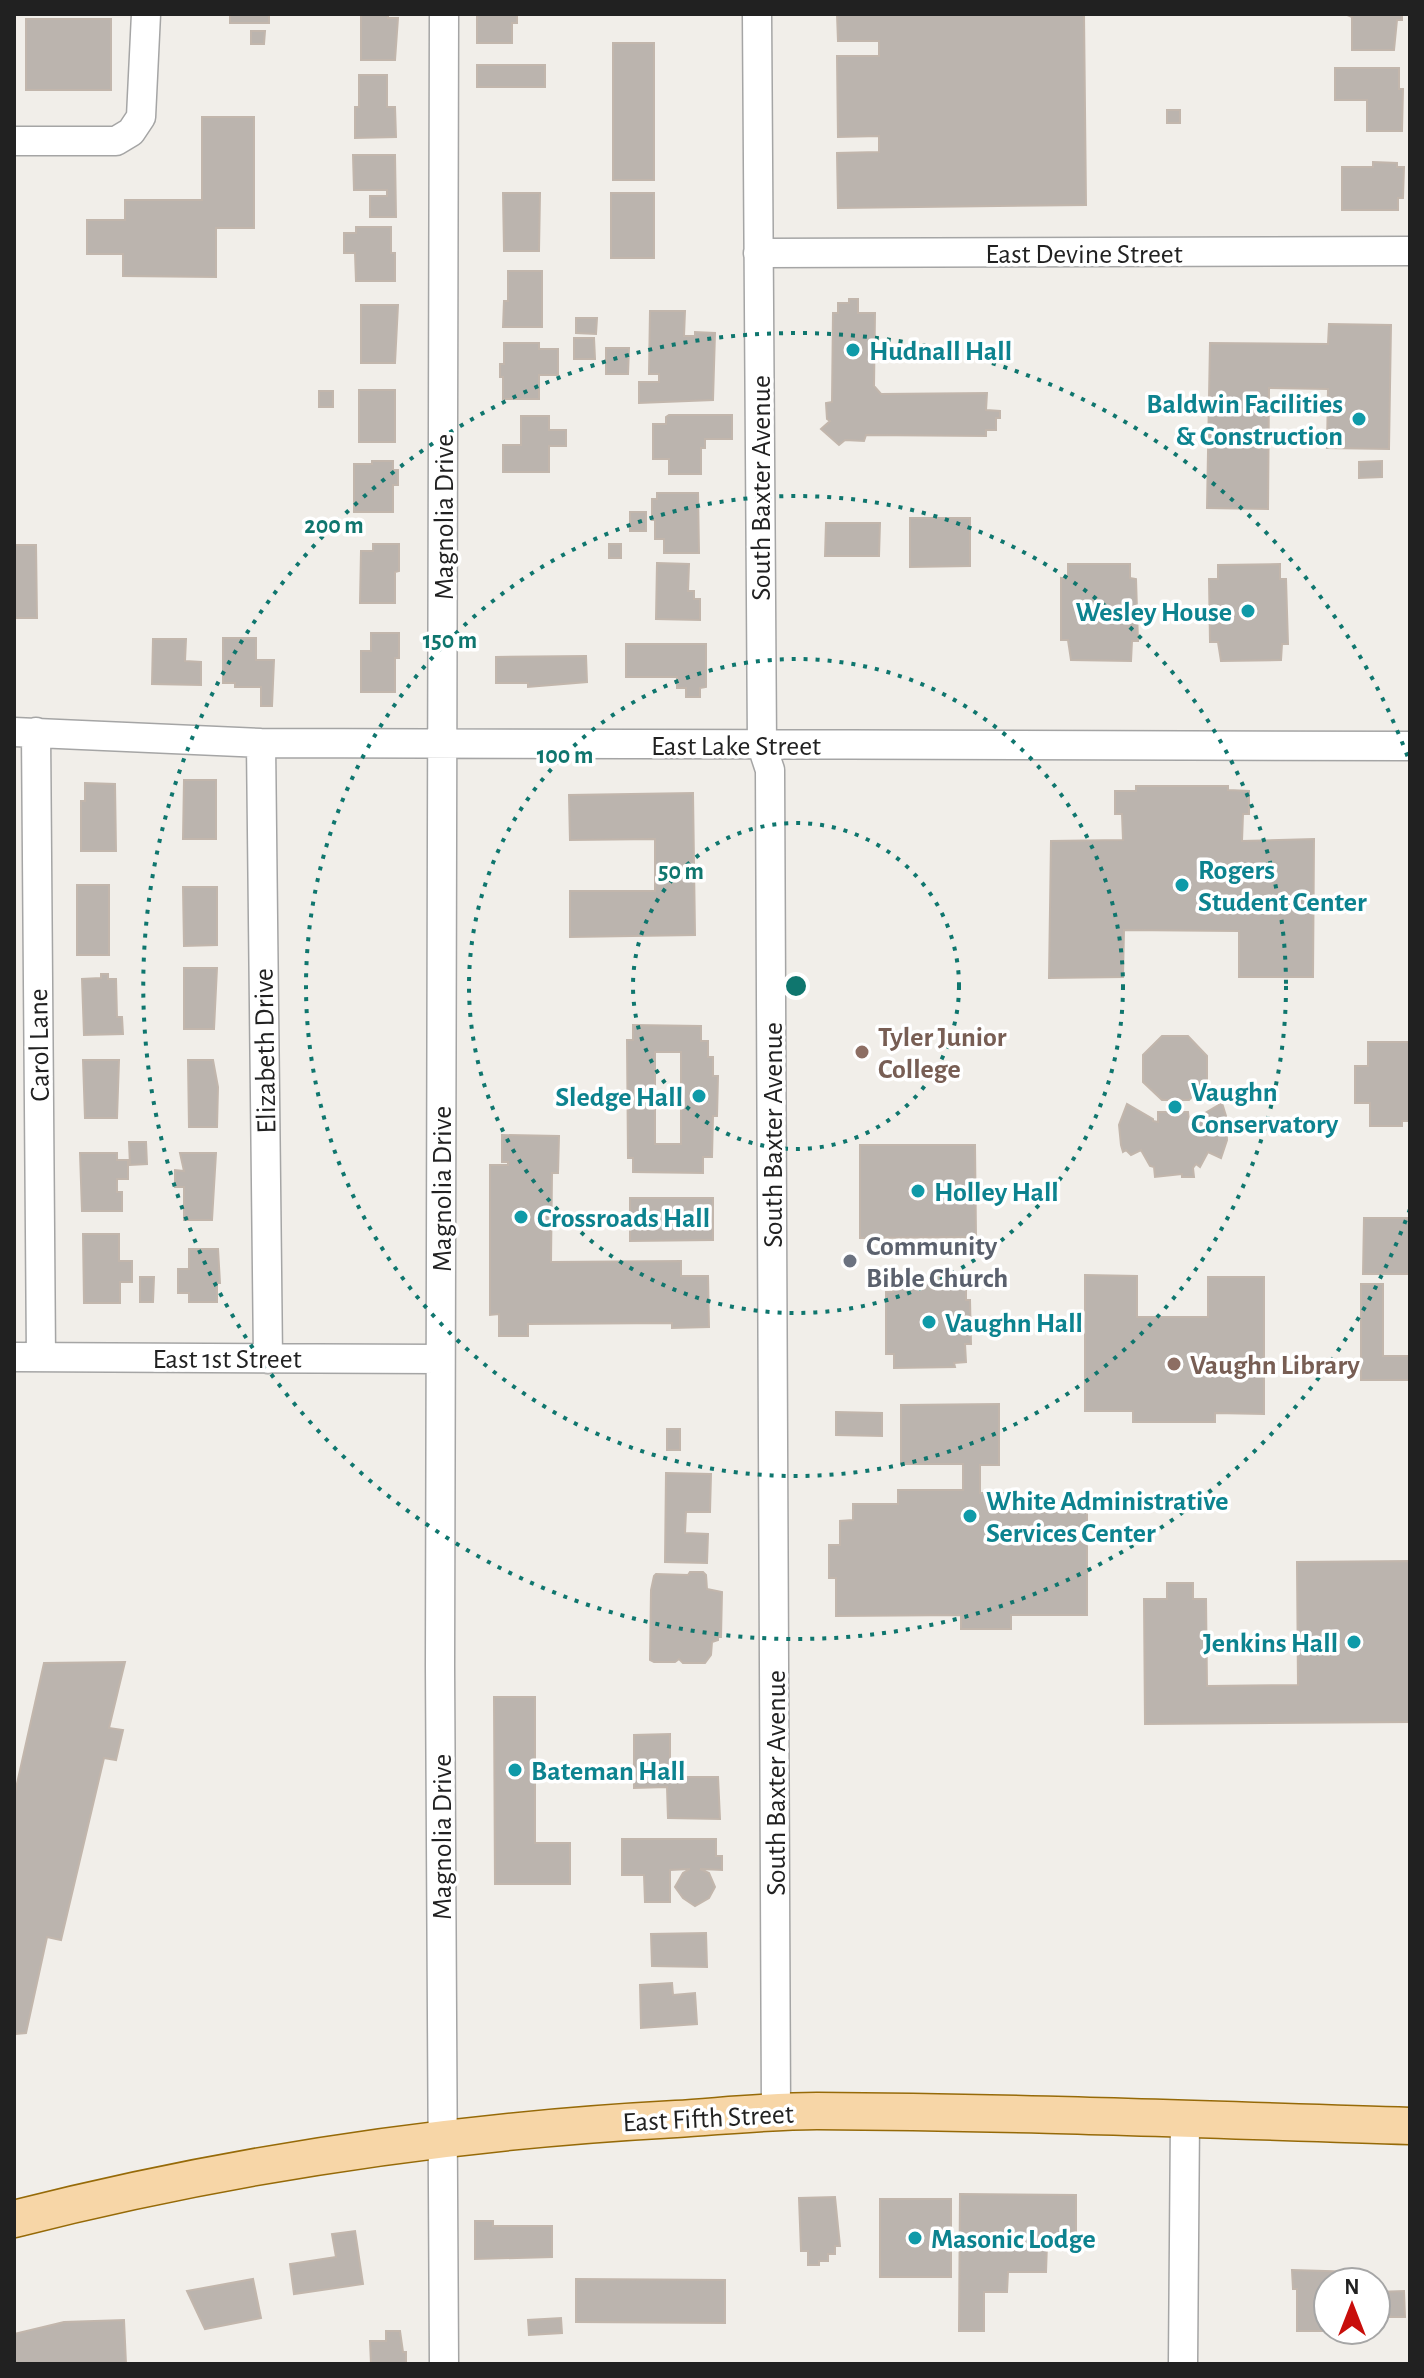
<svg xmlns="http://www.w3.org/2000/svg" width="1424" height="2378" font-family="'Alegreya Sans',sans-serif">
	<style>
		.building { fill: #bbb4ae; stroke: #c2b6ac; stroke-width: 2; fill-rule: evenodd }
		.lines { fill: none; stroke-linecap: round; stroke-linejoin: round }
		.minor-casing { stroke: #a5a5a5; stroke-width: 31 }
		.major-casing { stroke: #966a08; stroke-width: 39 }
		.minor { stroke: #fff; stroke-width: 28 }
		.major { stroke: #f7d6a7; stroke-width: 36 }
		.ring { fill: none; stroke: #0f766e; stroke-width: 4; stroke-dasharray: 4 8 }
		.culture-dot { fill: #0f9aa8; stroke: #fff; stroke-width: 3 }
		.education-dot { fill: #8d6e63; stroke: #fff; stroke-width: 3 }
		.worship-dot { fill: #6b7280; stroke: #fff; stroke-width: 3 }
		.labels { text-anchor: middle; stroke-width: 7; stroke-linejoin: round; paint-order: stroke }
		.street-label { font-size: 28px; fill: #212121; stroke: #fff }
		.culture-label { font-size: 28px; font-weight: bold; fill: #0d838f; stroke: #fff; text-anchor: start }
		.education-label { font-size: 28px; font-weight: bold; fill: #785e54; stroke: #fff; text-anchor: start }
		.worship-label { font-size: 28px; font-weight: bold; fill: #5b616d; stroke: #fff; text-anchor: start }
		.centre { fill: #0f766e; stroke: #fff; stroke-width: 4 }
		.ring-label { font-size: 24px; text-anchor: middle; font-weight: bold; fill: #0f766e; stroke: #fff; stroke-width: 7; stroke-linejoin: round; paint-order: stroke }
	</style>
	<rect width="100%" height="100%" fill="#f1eee9"/>
	<path class="building" d="M230 14H269V23H230Z
		M388 14V18H398L395 60H361V15L335 14Z
		M477 14H517V23H512V43H477Z
		M837 14H1084L1086 205 838 208 837 153 879 152V136L838 137 837 56H879V41H838Z
		M1345 14H1402V20H1397L1394 50H1352V17Z
		M26 19H111V90H26Z
		M251 31H265L264 44H251Z
		M613 43H654V180H613Z
		M477 65H545V87H477Z
		M1335 68H1399V89H1403L1402 131H1367V100H1335Z
		M359 75H387V107H395L396 137 355 138V107H359Z
		M1167 110H1180V123H1167Z
		M202 117H254V228H216V277L123 276V254H87V220H125V200H202Z
		M353 155H395L396 217H370V196H387V190H354Z
		M1373 162 1397 163V167H1404L1403 198H1398V210H1342V167H1373Z
		M503 193H540L539 251H504Z
		M611 193H654V258H611Z
		M356 227H391V253H395V281H356L355 253H344V233H356Z
		M508 271H542V327H503L504 301H508Z
		M849 299H858V313H875L874 386 881 394 987 393 986 410 1000 411V418H996V430H986V436L866 435 864 441 845 440 839 445 821 429 830 421 827 419 826 403 832 402 833 313H838V303H849Z
		M361 305H398L395 363H361Z
		M650 311H685L684 336H695V332L715 333 713 400 639 403V382H659V374H649Z
		M576 318H597L596 334 576 333Z
		M1329 324 1391 325 1389 449 1327 448 1328 389 1269 388 1268 509 1207 508 1210 343 1328 344Z
		M574 338H594L595 359H574Z
		M504 343H539V349H558V375H539V399H503V377H500V364H504Z
		M606 348H629L628 374H606Z
		M359 390H395V442H359Z
		M319 391H333V407H319Z
		M669 415H732V439H705V448H701V474H669V459H653V424H666V417Z
		M521 416H549V430H566V446H549V472H503V445H521Z
		M372 461H393V470H398V485H393V512H354V464H372Z
		M1382 461V477L1359 478V462Z
		M657 493H698L699 553H664V539H655V520H652V499H657Z
		M630 512H646V531H630Z
		M910 518H970V566L910 567Z
		M826 523H880L879 556H825Z
		M373 544H399V571L395 572V603H360L361 551H373Z
		M609 544H621V558H609Z
		M14 545H36L37 618H14Z
		M657 563 689 564 688 591H694V599H700V620L656 619Z
		M1068 564H1130V578L1136 579 1138 641H1132L1131 661 1071 660 1068 640H1061V578L1068 579Z
		M1280 564V579H1286L1288 644H1282L1281 660 1221 661 1218 642H1210L1209 579H1218V565Z
		M371 633H399V658H395V692H361V651H371Z
		M223 638H256V660H274L272 706H261V687H235V683H223Z
		M153 639H186L185 661 201 662V685L152 684Z
		M626 644H706V687L700 688V697H686V688H677V677H626Z
		M586 656 587 682 528 687V683H496V657Z
		M184 780H216V839H183Z
		M85 783 115 784 116 851H81V801H85Z
		M1136 786H1228V790L1249 791V814H1243L1242 841 1314 839 1313 977H1239V931L1124 930 1123 977 1049 978 1051 841 1123 840 1122 814H1115V791H1136Z
		M693 793 695 935 570 937V891H655V839L570 840 569 795Z
		M77 885H109V955H77Z
		M183 887H217V945L184 946Z
		M184 968H217L214 1029H184Z
		M101 974H108V979H116L117 1017H122L123 1034 84 1035 82 979 101 978Z
		M633 1025 701 1026V1041H708V1057H713V1076H718L717 1116H713L712 1157H703V1173L633 1172V1158H628L627 1040H633ZM655 1052H681V1144H655Z
		M1162 1036H1188L1207 1056V1081L1189 1100H1180L1179 1112H1188L1189 1121 1195 1124V1119L1222 1103 1226 1116 1227 1140 1221 1158 1208 1152 1200 1167 1196 1164 1193 1168 1194 1177H1182V1174L1155 1177 1154 1167 1150 1166 1141 1150 1131 1155 1126 1150 1123 1152 1121 1145 1119 1125 1127 1104 1153 1119V1121L1158 1122V1112H1171V1100H1162L1143 1082V1055Z
		M1368 1042H1410V1126V1121H1402V1126H1370V1103H1355V1066H1368Z
		M83 1060H119L117 1118H85Z
		M188 1060H213L218 1087 217 1127H189Z
		M502 1135 559 1136 558 1173H552L551 1262 681 1261V1276H708L709 1327 672 1328V1323L528 1324V1336H499V1314L490 1315V1165H508V1162H502Z
		M129 1142H146L147 1164 130 1165Z
		M860 1145H975L976 1237 860 1238Z
		M80 1153H117V1160H128V1179H117V1192H122V1211H82Z
		M180 1153H216L212 1220H184V1187H175V1170L184 1171Z
		M630 1198H713V1240L630 1241Z
		M1364 1218H1410V1274H1363Z
		M83 1234H119V1261H132V1282H120V1303H84Z
		M189 1249H218L220 1283H217V1302H189V1293H178V1269H189Z
		M1085 1275 1137 1276V1317H1208V1277H1264V1414L1215 1413V1422H1133V1411H1085Z
		M140 1277H154L153 1302H140Z
		M893 1277H955V1283H966V1300H970L971 1344H965L966 1362 954 1363 955 1367 894 1368V1354H886V1292H893Z
		M1361 1284H1383V1356H1410V1380H1361Z
		M999 1404V1465H980V1493H1012V1512L1087 1511V1615H1011V1629H961V1615L836 1616V1578H829V1545H840V1521L853 1520V1504H898V1490H963V1464H901V1405Z
		M836 1412 882 1413V1436L836 1435Z
		M667 1429H680V1450H667Z
		M666 1473 711 1474 710 1512H686L685 1533 708 1534 707 1563 665 1562Z
		M1410 1561V1722L1145 1724 1144 1599H1167V1583H1193V1599H1206L1207 1686 1298 1685 1297 1562Z
		M690 1572H703L706 1575 707 1589 722 1592 721 1637H718V1640L712 1642 711 1655 705 1663H683L679 1659 675 1662H654L650 1660 651 1590 654 1576 656 1574 688 1575Z
		M125 1662 109 1728 123 1730 116 1760 104 1758 61 1940 47 1937 26 2033 15 2034 14 2061V1797L44 1663Z
		M494 1697H535V1843H570V1884H495Z
		M670 1734V1777H718L720 1819 668 1818 667 1787 634 1788V1735Z
		M622 1839H716V1856H722V1870L700 1869 709 1873 715 1887 709 1898 695 1906 683 1898 675 1887 683 1873 690 1869 670 1870V1902H645L644 1875H622Z
		M706 1933 707 1967 652 1966 651 1934Z
		M672 1983 673 1995 695 1993 697 2024 641 2028 640 1985Z
		M960 2194 1076 2195V2244H1047L1046 2272H1008L1007 2292H984V2331H959Z
		M835 2197 840 2246H835V2254H828V2261H819V2265H808V2251H801L799 2198Z
		M880 2199H951V2277H880Z
		M475 2221H493V2226H552V2257L475 2259Z
		M355 2231 363 2284 294 2294 290 2264 336 2257 332 2234Z
		M1292 2270 1358 2272 1359 2282H1328V2330L1354 2331H1297V2289H1293Z
		M253 2279 261 2318 205 2329 187 2291Z
		M576 2279 725 2280V2323L576 2322Z
		M1404 2291 1405 2317H1376V2292Z
		M561 2318 562 2333 529 2335 528 2320Z
		M124 2320 126 2364H14V2334L64 2322Z
		M386 2331H400L403 2352H406V2364H371L370 2341H386Z"/>
	<g class="lines">
		<defs>
			<path id="minor" d="M757 14 762 746 770 770 776 2113
				M14 141H116L131 132 141 117 146 14
				M758 253 1410 251
				M14 732 261 743 1410 746
				M36 732 41 1357
				M261 743 268 1359
				M14 1357 440 1359
				M444 2364 440 1666 444 14
				M1183 2364 1185 2119"/>
			<path id="major" d="M14 2219C230 2164 453 2131 676 2119 723 2116 770 2111 817 2111 1015 2112 1212 2120 1410 2126"/>
		</defs>
		<use href="#minor" class="minor-casing"/>
		<use href="#major" class="major-casing"/>
		<use href="#minor" class="minor"/>
		<use href="#major" class="major"/>
	</g>
	<g class="ring">
		<circle cx="796" cy="986" r="163"/>
		<circle cx="796" cy="986" r="327"/>
		<circle cx="796" cy="986" r="490"/>
		<path d="M1410 1209A653 653 0 1 1 1410 763"/>
	</g>
	<g class="culture-dot">
		<circle cx="853" cy="350" r="8"/>
		<circle cx="1359" cy="419" r="8"/>
		<circle cx="1248" cy="611" r="8"/>
		<circle cx="1182" cy="885" r="8"/>
		<circle cx="699" cy="1096" r="8"/>
		<circle cx="1175" cy="1107" r="8"/>
		<circle cx="918" cy="1191" r="8"/>
		<circle cx="521" cy="1217" r="8"/>
		<circle cx="929" cy="1322" r="8"/>
		<circle cx="970" cy="1516" r="8"/>
		<circle cx="1354" cy="1642" r="8"/>
		<circle cx="515" cy="1770" r="8"/>
		<circle cx="915" cy="2238" r="8"/>
	</g>
	<g class="education-dot">
		<circle cx="862" cy="1052" r="8"/>
		<circle cx="1174" cy="1364" r="8"/>
	</g>
	<circle class="worship-dot" cx="850" cy="1261" r="8"/>
	<g class="labels">
		<g class="street-label">
			<text x="1084" y="263">East Devine Street</text>
			<text transform="translate(760 488) rotate(-90)" y="10">South Baxter Avenue</text>
			<text transform="translate(443 517) rotate(-90)" y="10">Magnolia Drive</text>
			<text x="736" y="755">East Lake Street</text>
			<text transform="translate(38 1045) rotate(-91)" y="10">Carol Lane</text>
			<text transform="translate(264 1051) rotate(-91)" y="10">Elizabeth Drive</text>
			<text transform="translate(772 1135) rotate(-90)" y="10">South Baxter Avenue</text>
			<text transform="translate(441 1189) rotate(-90)" y="10">Magnolia Drive</text>
			<text x="227" y="1368">East 1st Street</text>
			<text transform="translate(775 1783) rotate(-90)" y="10">South Baxter Avenue</text>
			<text transform="translate(441 1837) rotate(-90)" y="10">Magnolia Drive</text>
			<text transform="translate(708 2117) rotate(-3)" y="10">East Fifth Street</text>
		</g>
		<g class="culture-label">
			<text x="869" y="360">Hudnall Hall</text>
			<text x="1343" y="413" text-anchor="end">Baldwin Facilities<tspan x="1343" dy="32">&amp; Construction</tspan></text>
			<text x="1232" y="621" text-anchor="end">Wesley House</text>
			<text x="1198" y="879">Rogers<tspan x="1198" dy="32">Student Center</tspan></text>
			<text x="1191" y="1101">Vaughn<tspan x="1191" dy="32">Conservatory</tspan></text>
			<text x="683" y="1106" text-anchor="end">Sledge Hall</text>
			<text x="934" y="1201">Holley Hall</text>
			<text x="537" y="1227">Crossroads Hall</text>
			<text x="945" y="1332">Vaughn Hall</text>
			<text x="986" y="1510">White Administrative<tspan x="986" dy="32">Services Center</tspan></text>
			<text x="1338" y="1652" text-anchor="end">Jenkins Hall</text>
			<text x="531" y="1780">Bateman Hall</text>
			<text x="931" y="2248">Masonic Lodge</text>
		</g>
		<g class="education-label">
			<text x="878" y="1046">Tyler Junior<tspan x="878" dy="32">College</tspan></text>
			<text x="1190" y="1374">Vaughn Library</text>
		</g>
		<g class="worship-label">
			<text x="866" y="1255">Community<tspan x="866" dy="32">Bible Church</tspan></text>
		</g>
	</g>
	<circle cx="796" cy="986" r="12" class="centre"/>
	<g class="ring-label">
		<text x="334" y="533">200 m</text>
		<text x="450" y="648">150 m</text>
		<text x="565" y="763">100 m</text>
		<text x="681" y="879">50 m</text>
	</g>
	<rect width="1424" height="2378" fill="none" stroke="#212121" stroke-width="32"/>
	<g transform="translate(1352 2306)"><circle r="38" fill="#ffffff" stroke="#a6a6a6" stroke-width="2"/>
	<path d="M0-6L14 30L0 20L-14 30Z" fill="#c80e0b"/>
	<text y="-12" font-size="22" font-weight="bold" text-anchor="middle" fill="#212121">N</text>
	</g>
</svg>
